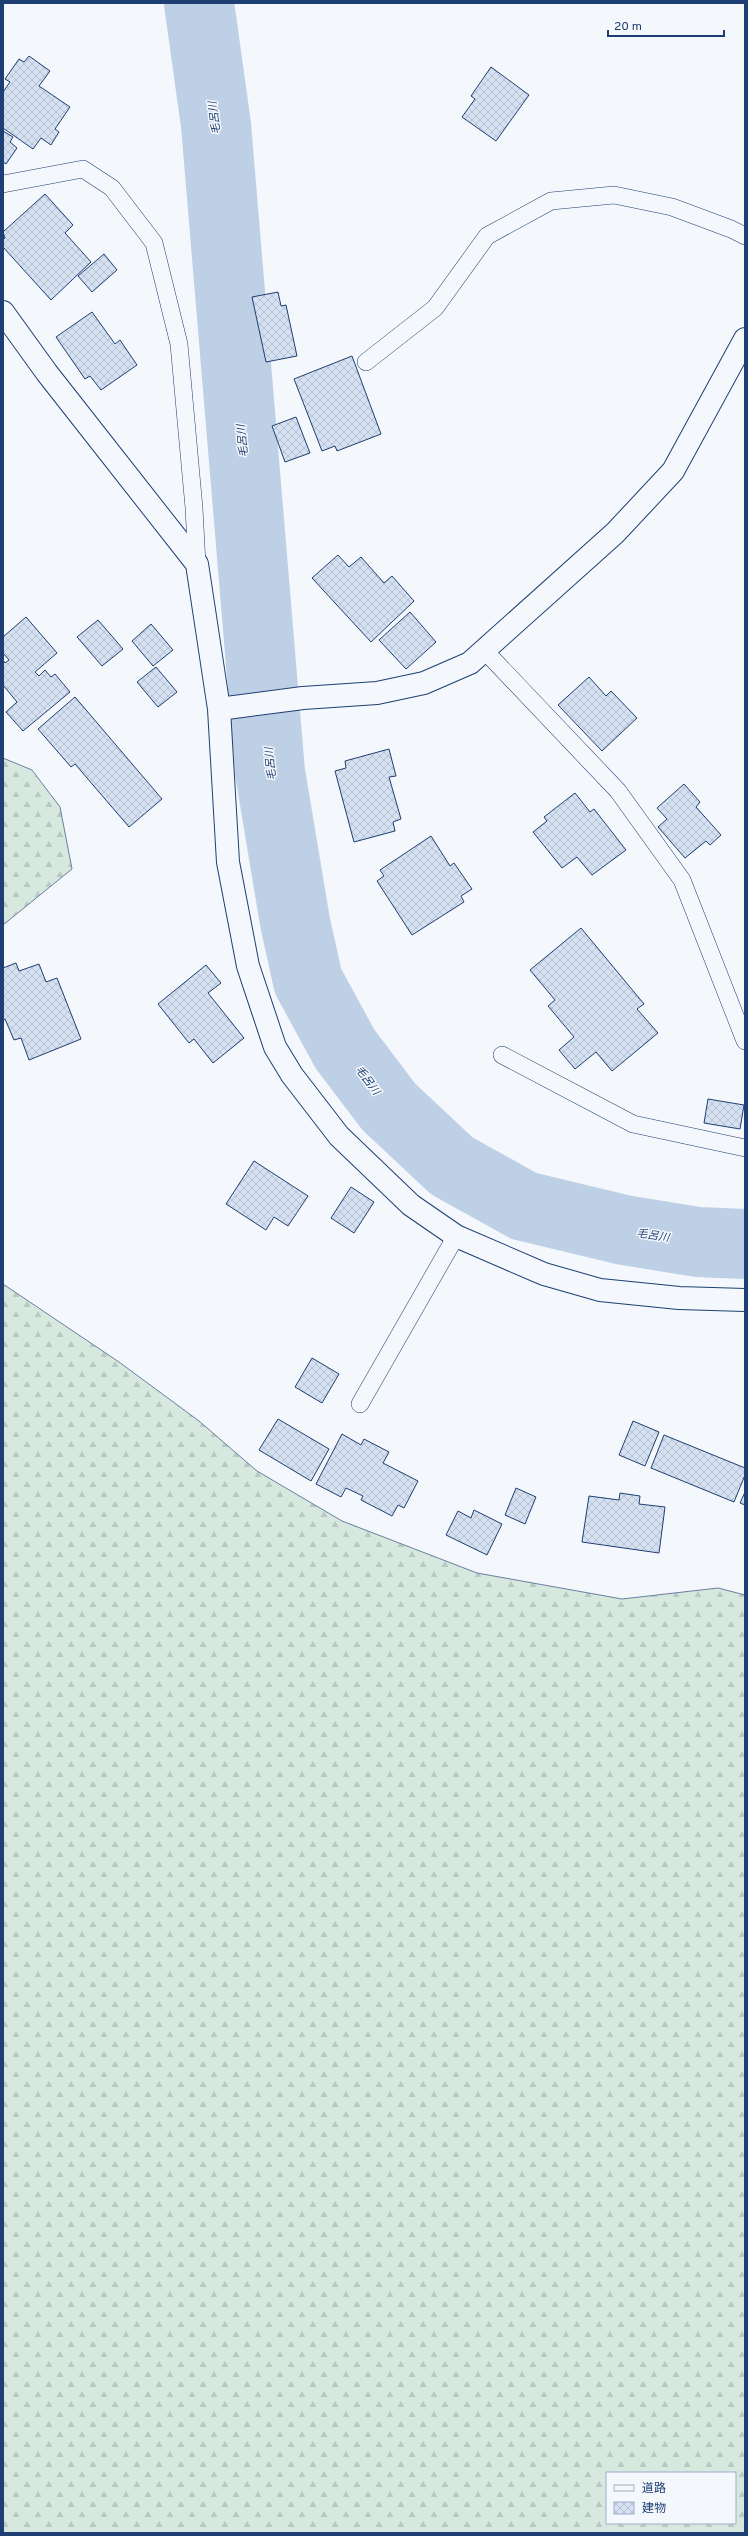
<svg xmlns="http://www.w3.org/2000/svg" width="748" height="2536" font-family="Overpass,'Noto Sans JP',sans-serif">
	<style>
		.forest { fill: url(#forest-firs); stroke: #687fa3; fill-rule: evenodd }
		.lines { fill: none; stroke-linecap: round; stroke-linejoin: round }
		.river { stroke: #bed0e5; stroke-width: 70 }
		.building { fill: url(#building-cross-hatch); stroke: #1d3f73 }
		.lane-casing { stroke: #1d3f73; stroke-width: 18 }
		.street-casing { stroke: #1d3f73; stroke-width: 24 }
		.lane { stroke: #f4f7fb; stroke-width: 17 }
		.street { stroke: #f4f7fb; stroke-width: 22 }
		.labels { text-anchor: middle; stroke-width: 3; stroke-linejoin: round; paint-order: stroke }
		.water-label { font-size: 11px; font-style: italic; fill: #1d3f73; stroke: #f4f7fb }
	</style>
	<defs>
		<pattern id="forest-firs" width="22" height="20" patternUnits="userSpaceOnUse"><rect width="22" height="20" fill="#d7e8df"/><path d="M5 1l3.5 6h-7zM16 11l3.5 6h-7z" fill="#b8c8c3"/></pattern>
		<pattern id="building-cross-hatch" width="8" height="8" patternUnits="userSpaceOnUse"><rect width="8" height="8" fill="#d5e0f0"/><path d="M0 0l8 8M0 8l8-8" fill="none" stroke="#b6c1d1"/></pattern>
	</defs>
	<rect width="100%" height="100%" fill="#f4f7fb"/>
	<path class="forest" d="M3 758 32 770 60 807 72 869 3 925Z
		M3 1284 119 1362 199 1421 257 1471 342 1521 477 1573 622 1599 718 1588 745 1595V2533H3ZM607 2473H735V2523H607Z"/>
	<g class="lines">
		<path class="river" d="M199 3 216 125 270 772 295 922 308 981 345 1049 389 1107 452 1166 524 1206 624 1230 698 1242 745 1244"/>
	</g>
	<path class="building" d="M29 56 50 71 39 86 70 107 55 129 59 132 51 145 41 138 33 149 3 128V92L10 82 5 79 19 59 24 62Z
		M491 67 529 95 496 141 462 117 475 99 471 96Z
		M3 131 13 137 10 142 17 148 6 164 3 162Z
		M45 194 73 225 65 233 91 262 51 300 3 247V240L5 238 3 232Z
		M104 254 117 270 92 292 78 276Z
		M278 292 281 306 286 305 297 356 266 362 252 297Z
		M92 312 115 344 120 340 137 365 101 390 90 376 85 379 56 337Z
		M352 356 381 434 337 451 335 446 322 451 294 379Z
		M296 417 310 453 285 462 272 426Z
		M338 555 349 567 361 557 384 583 392 576 414 601 371 642 312 578Z
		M410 612 436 642 406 669 379 640Z
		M26 617 57 653 35 672 39 676 45 670 51 677 55 674 70 692 23 731 6 712 17 702 3 685V660L5 663 9 660 3 653V637Z
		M98 620 123 649 102 666 77 637Z
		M151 624 173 650 153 666 132 641Z
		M156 667 177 692 158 707 137 682Z
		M589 677 606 696 611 691 637 718 602 751 558 705Z
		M75 697 162 799 129 827 75 764 71 767 38 729Z
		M389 749 396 776 389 777 401 819 393 822 395 831 354 842 335 771 346 768 345 761Z
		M684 784 700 802 696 807 721 835 710 845 706 841 685 858 658 827 667 819 657 808Z
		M575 793 590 812 594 809 626 850 592 875 577 857 562 868 533 832 547 821 544 817Z
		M431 836 450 866 454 863 472 889 461 896 464 902 412 935 377 881 384 876 380 870Z
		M581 928 644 1004 637 1009 658 1033 612 1071 596 1052 575 1069 559 1050 574 1037 548 1006 555 1000 530 970Z
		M16 963 19 971 39 964 46 982 57 978 81 1039 29 1060 21 1038 14 1040 5 1019 3 1020V968Z
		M206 965 221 983 208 993 244 1038 213 1063 194 1039 189 1043 158 1004Z
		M708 1099 744 1105 740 1129 704 1123Z
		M254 1161 308 1196 288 1226 274 1217 266 1230 226 1204Z
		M351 1187 374 1202 354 1233 331 1218Z
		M312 1358 339 1374 322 1403 295 1387Z
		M278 1419 329 1449 311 1481 259 1450Z
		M633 1421 659 1432 645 1466 619 1455Z
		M342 1434 361 1445 364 1439 389 1452 383 1463 418 1481 404 1508 398 1505 392 1516 361 1500 363 1496 346 1488 341 1497 316 1484Z
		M664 1435 745 1468V1475L734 1502 651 1468Z
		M516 1488 536 1497 525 1524 505 1515Z
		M745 1492V1505L740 1503Z
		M620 1493 640 1496 639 1504 665 1507 659 1553 582 1542 589 1496 619 1500Z
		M474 1510 502 1524 487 1555 446 1535 458 1511 471 1518Z"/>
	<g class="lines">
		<defs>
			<path id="lane" d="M3 184 83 169 112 188 154 243 179 344 194 508 197 564
				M366 362 435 308 487 236 551 201 614 195 672 207 731 229 745 236
				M485 651 618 791 682 880 745 1041
				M502 1055 633 1124 745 1148
				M360 1404 456 1236"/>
			<path id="street" d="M3 312 47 373 197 564 219 709 228 862 248 966 275 1047 292 1075 339 1136 411 1205 456 1236 544 1274 600 1290 679 1298 745 1300
				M219 709 303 698 377 693 424 683 470 663 615 533 673 471 745 339"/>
		</defs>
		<use href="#lane" class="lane-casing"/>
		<use href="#street" class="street-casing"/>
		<use href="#lane" class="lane"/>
		<use href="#street" class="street"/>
	</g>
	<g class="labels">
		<g class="water-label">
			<text transform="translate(214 118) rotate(-97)" y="4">毛呂川</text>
			<text transform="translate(242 441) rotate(-95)" y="4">毛呂川</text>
			<text transform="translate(270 764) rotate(-96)" y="4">毛呂川</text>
			<text transform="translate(368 1080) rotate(53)" y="4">毛呂川</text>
			<text transform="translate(653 1235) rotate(9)" y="4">毛呂川</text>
		</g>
	</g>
	<rect width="748" height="2536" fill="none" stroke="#1d3f73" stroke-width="8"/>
	<rect x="606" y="2472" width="130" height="52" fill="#f4f7fb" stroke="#9eadc5"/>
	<rect x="614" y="2485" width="20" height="6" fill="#f4f7fb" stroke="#9eadc5"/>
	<text x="642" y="2492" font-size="12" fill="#1d3f73">道路</text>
	<rect x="614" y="2502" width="20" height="12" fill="url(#building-cross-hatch)" stroke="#9eadc5"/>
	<text x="642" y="2512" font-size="12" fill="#1d3f73">建物</text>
	<path d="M608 30v6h116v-6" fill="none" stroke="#1d3f73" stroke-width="2"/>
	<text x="614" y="30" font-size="12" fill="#1d3f73" stroke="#f4f7fb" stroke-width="3" paint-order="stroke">20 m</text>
</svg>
